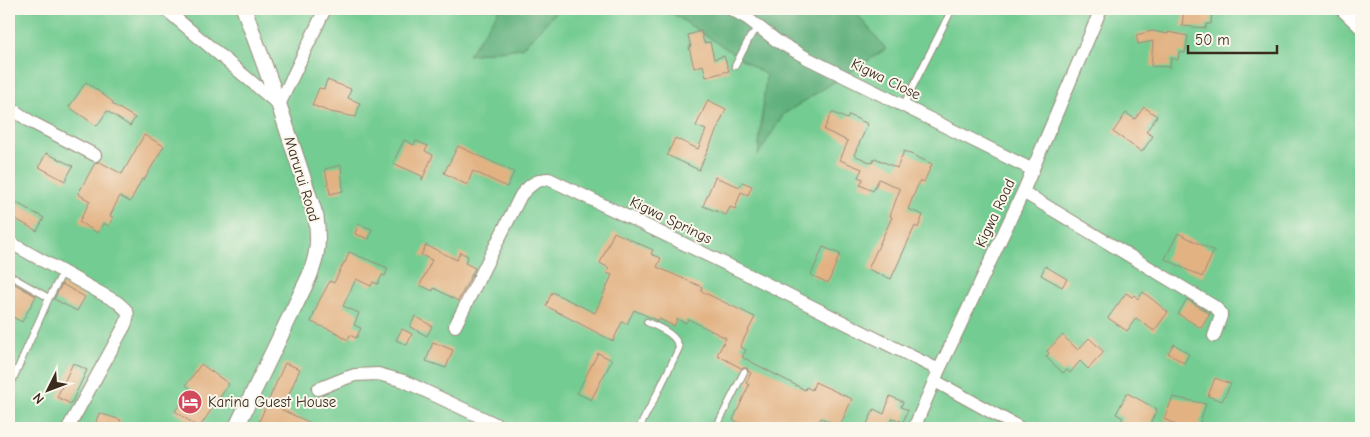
<svg xmlns="http://www.w3.org/2000/svg" width="1370" height="437" font-family="'Comic Neue',sans-serif">
	<style>
		.green { fill: #73cc92; stroke: #577b58 }
		.forest { fill: #5eb07c; stroke: #4c6d4d }
		.building { fill: #e2b283 }
		.lines { fill: none; stroke-linecap: round; stroke-linejoin: round }
		.service-casing { stroke: #998a7a; stroke-width: 8 }
		.minor-casing { stroke: #998a7a; stroke-width: 14 }
		.tertiary-casing { stroke: #998a7a; stroke-width: 17 }
		.service { stroke: #fff; stroke-width: 6 }
		.minor { stroke: #fff; stroke-width: 12 }
		.tertiary { stroke: #fff; stroke-width: 15 }
		.labels { text-anchor: middle; stroke-width: 4; stroke-linejoin: round; paint-order: stroke }
		.street-label { font-size: 15px; fill: #3b2a1e; stroke: #fbf7ec }
		.poi-label { font-size: 15px; fill: #3b2a1e; stroke: #fbf7ec; text-anchor: start }
	</style>
	<rect width="100%" height="100%" fill="#fbf7ec"/>
	<filter id="ink" filterUnits="userSpaceOnUse"><feTurbulence type="fractalNoise" baseFrequency=".02" numOctaves="2"/><feDisplacementMap in="SourceGraphic" scale="10" xChannelSelector="R" yChannelSelector="G"/><feConvolveMatrix kernelMatrix="1 2 1 2 8 2 1 2 1" color-interpolation-filters="sRGB"/></filter>
	<filter id="wash" filterUnits="userSpaceOnUse"><feTurbulence type="fractalNoise" baseFrequency=".0096" numOctaves="4" result="noise"/><feDisplacementMap in="SourceGraphic" scale="20" xChannelSelector="R" yChannelSelector="G"/><feGaussianBlur stdDeviation="1.12" result="paint"/><feColorMatrix in="noise" values="0 0 0 0 0 0 0 0 0 0 0 0 0 0 0 0 0 1.4 0 .05"/><feComposite in="paint" operator="in"/></filter>
	<g filter="url(#wash)">
		<rect width="100%" height="100%" fill="#f7ebd7"/>
		<path class="green" d="M9 9H1361V428H9Z"/>
		<path class="forest" d="M500 9H559L522 48 468 55Z
			M657 9H853L886 49 784 114 758 155 766 75 667 10Z"/>
		<g id="blocks">
			<path class="building" d="M1184 9H1202L1212 11 1211 24H1206V28L1182 26Z
				M701 31 704 43 710 42 714 59 724 56 729 71 706 77 703 65 694 68 689 47H691L688 35Z
				M1152 31 1168 34V32L1188 36 1185 53 1179 52 1178 60 1171 58 1170 67 1151 66 1153 41 1138 44 1136 35Z
				M327 80 351 89 348 98 360 103 356 117 330 112 312 105 319 88 324 89Z
				M86 82 113 102 112 104 135 118 130 126 107 111 97 126 69 107Z
				M708 100 726 109 699 170 667 155 675 138 698 149 706 130 696 126Z
				M1144 107 1157 116 1146 132 1153 136 1142 152 1113 132 1126 113 1135 119Z
				M832 112 847 119 849 115 868 124 854 155 872 163 875 158 897 168 904 151 932 164 924 182 920 180 908 209 923 215 918 228 915 226 891 279 868 269 892 217 890 216 900 189 879 179 873 191 860 185 863 179 858 177 862 169 840 160 848 141 824 130Z
				M144 135 164 146 144 180 142 179 130 202 120 196 110 216 113 217 109 226 103 223 98 233 79 222 90 201 78 194 95 163 100 162 122 174Z
				M404 140 414 145 416 141 428 146 425 151 433 155 422 180V176L393 163Z
				M458 146 514 172 507 187 473 171 467 185 444 173Z
				M46 153 73 166 65 181 39 167Z
				M341 165 343 191 330 194 325 169Z
				M715 177 740 187 742 182 752 186 748 195 741 192 735 209 730 207 726 215 703 206Z
				M17 203 44 218 37 231 10 216Z
				M358 224 372 229 369 239 355 234Z
				M614 232 653 250 651 254 661 258 657 267 702 287 701 291 755 317 740 347 746 350 742 357 805 390 806 387 812 390 815 382 852 399 840 426 821 418 816 428H750L733 420 749 385 746 383 751 373 749 372 747 368H741L717 355 726 338 688 319 686 323 677 319 674 326 659 319 658 321 634 310 627 324 622 322 613 341 546 306 552 292 595 313 612 275 607 273 609 268 600 263Z
				M1178 233 1214 251 1202 277 1165 259Z
				M426 245 457 260 460 252 468 256 465 263 475 268 458 301 434 288 433 291 420 285 432 260 421 255Z
				M823 247 840 254 828 283 811 275Z
				M349 252 388 268 385 276 382 275 378 284 373 282 371 286 356 279 343 306 359 313 354 325 361 328 356 338 350 335 348 340 340 336V334L311 322 318 303 330 281 334 283 344 262 345 263Z
				M1045 266 1067 279 1062 287 1041 275Z
				M9 281 36 296 22 322 9 315Z
				M62 284 85 297 77 311 54 299Z
				M1143 292 1168 312 1154 331 1136 318 1127 331 1108 318 1126 293 1132 297 1134 295 1138 299Z
				M1187 299 1210 314 1201 328 1178 314Z
				M415 316 432 326 427 336 410 327Z
				M402 329 412 334 407 345 396 340Z
				M1062 335 1078 350 1089 338 1104 352 1088 369 1080 361 1070 373 1067 370 1063 373 1046 357 1049 353 1047 351Z
				M433 342 453 350 446 368 426 361Z
				M1174 344 1189 354 1184 363 1168 353Z
				M598 353 612 360 591 400 577 393Z
				M73 363 87 370 71 404 57 397Z
				M285 363 300 369 282 410 322 428H268L258 424Z
				M201 364 229 384 199 428 175 411 191 389 186 385Z
				M1215 378 1231 384 1222 401 1208 396Z
				M1127 393 1157 409 1148 428H1117L1123 418 1116 414Z
				M890 396 903 402 901 407 908 410 903 422 893 418 888 428H865L874 409 884 414Z
				M1173 397 1206 404 1198 428H1174L1176 425 1164 419Z
				M99 413 121 420 119 428H94Z"/>
		</g>
	</g>
	<g filter="url(#ink)">
		<use href="#blocks" fill-opacity="0" stroke="#998a7a" stroke-width="1"/>
		<g class="lines">
			<defs>
				<path id="service" d="M735 66 750 37 758 28
					M903 106 952 9
					M9 275 49 298
					M10 386 49 298 63 272
					M639 428 658 392 679 348C676 333 659 328 647 322
					M716 428 744 372"/>
				<path id="minor" d="M165 9 279 105 325 9
					M731 9 747 18 777 41 807 58 1033 170
					M1341 9 1361 28
					M9 107 31 122 95 155
					M1023 192 1215 307 1221 313V316L1214 336
					M9 242 117 302C127 310 131 312 125 325L68 428
					M455 326 521 195C529 186 536 179 549 179L759 280 939 370
					M935 381 1020 428
					M318 389 343 379 355 375 378 374 404 381 504 428
					M914 428 939 370 1023 192 1101 9"/>
				<path id="tertiary" d="M236 428 309 277C318 255 319 241 316 217L279 105 244 9"/>
			</defs>
			<use href="#service" class="service-casing"/>
			<use href="#minor" class="minor-casing"/>
			<use href="#tertiary" class="tertiary-casing"/>
			<use href="#service" class="service"/>
			<use href="#minor" class="minor"/>
			<use href="#tertiary" class="tertiary"/>
		</g>
	</g>
	<defs>
		<symbol id="hotel-disc" viewBox="-11 -11 22 22"><circle r="9.5" fill="#d1495b" stroke="#fbf7ec"/><path d="M-6-4.5h1.5V1H6V5H4.5V3h-9V5H-6ZM-4 0a1.8 1.8 0 1 1 3.6 0ZM.5 0V-2.5h3Q6-2.5 6 0Z" fill="#fff"/></symbol>
	</defs>
	<g fill-rule="evenodd">
		<use href="#hotel-disc" x="176" y="388" width="28" height="28"/>
	</g>
	<g class="labels">
		<g class="street-label">
			<text transform="translate(886 79) rotate(26)" y="5">Kigwa Close</text>
			<text transform="translate(302 179) rotate(73)" y="5">Marurui Road</text>
			<text transform="translate(995 213) rotate(-65)" y="5">Kigwa Road</text>
			<text transform="translate(671 220) rotate(26)" y="5">Kigwa Springs</text>
		</g>
		<g class="poi-label">
			<text x="208" y="407">Karina Guest House</text>
		</g>
	</g>
	<rect width="1370" height="437" fill="none" stroke="#fbf7ec" stroke-width="30"/>
	<g transform="translate(48 390) rotate(228)" stroke="#fbf7ec" stroke-width="4" paint-order="stroke">
	<path d="M0-4L9 19L0 12L-9 19Z" fill="#3b2a1e"/>
	<text y="-8" font-size="14" font-weight="bold" text-anchor="middle" fill="#3b2a1e">N</text>
	</g>
	<path d="M1188 45v8h89v-8" fill="none" stroke="#3b2a1e" stroke-width="2.5"/>
	<text x="1195" y="45" font-size="15" fill="#3b2a1e" stroke="#fbf7ec" stroke-width="4" paint-order="stroke">50 m</text>
</svg>
